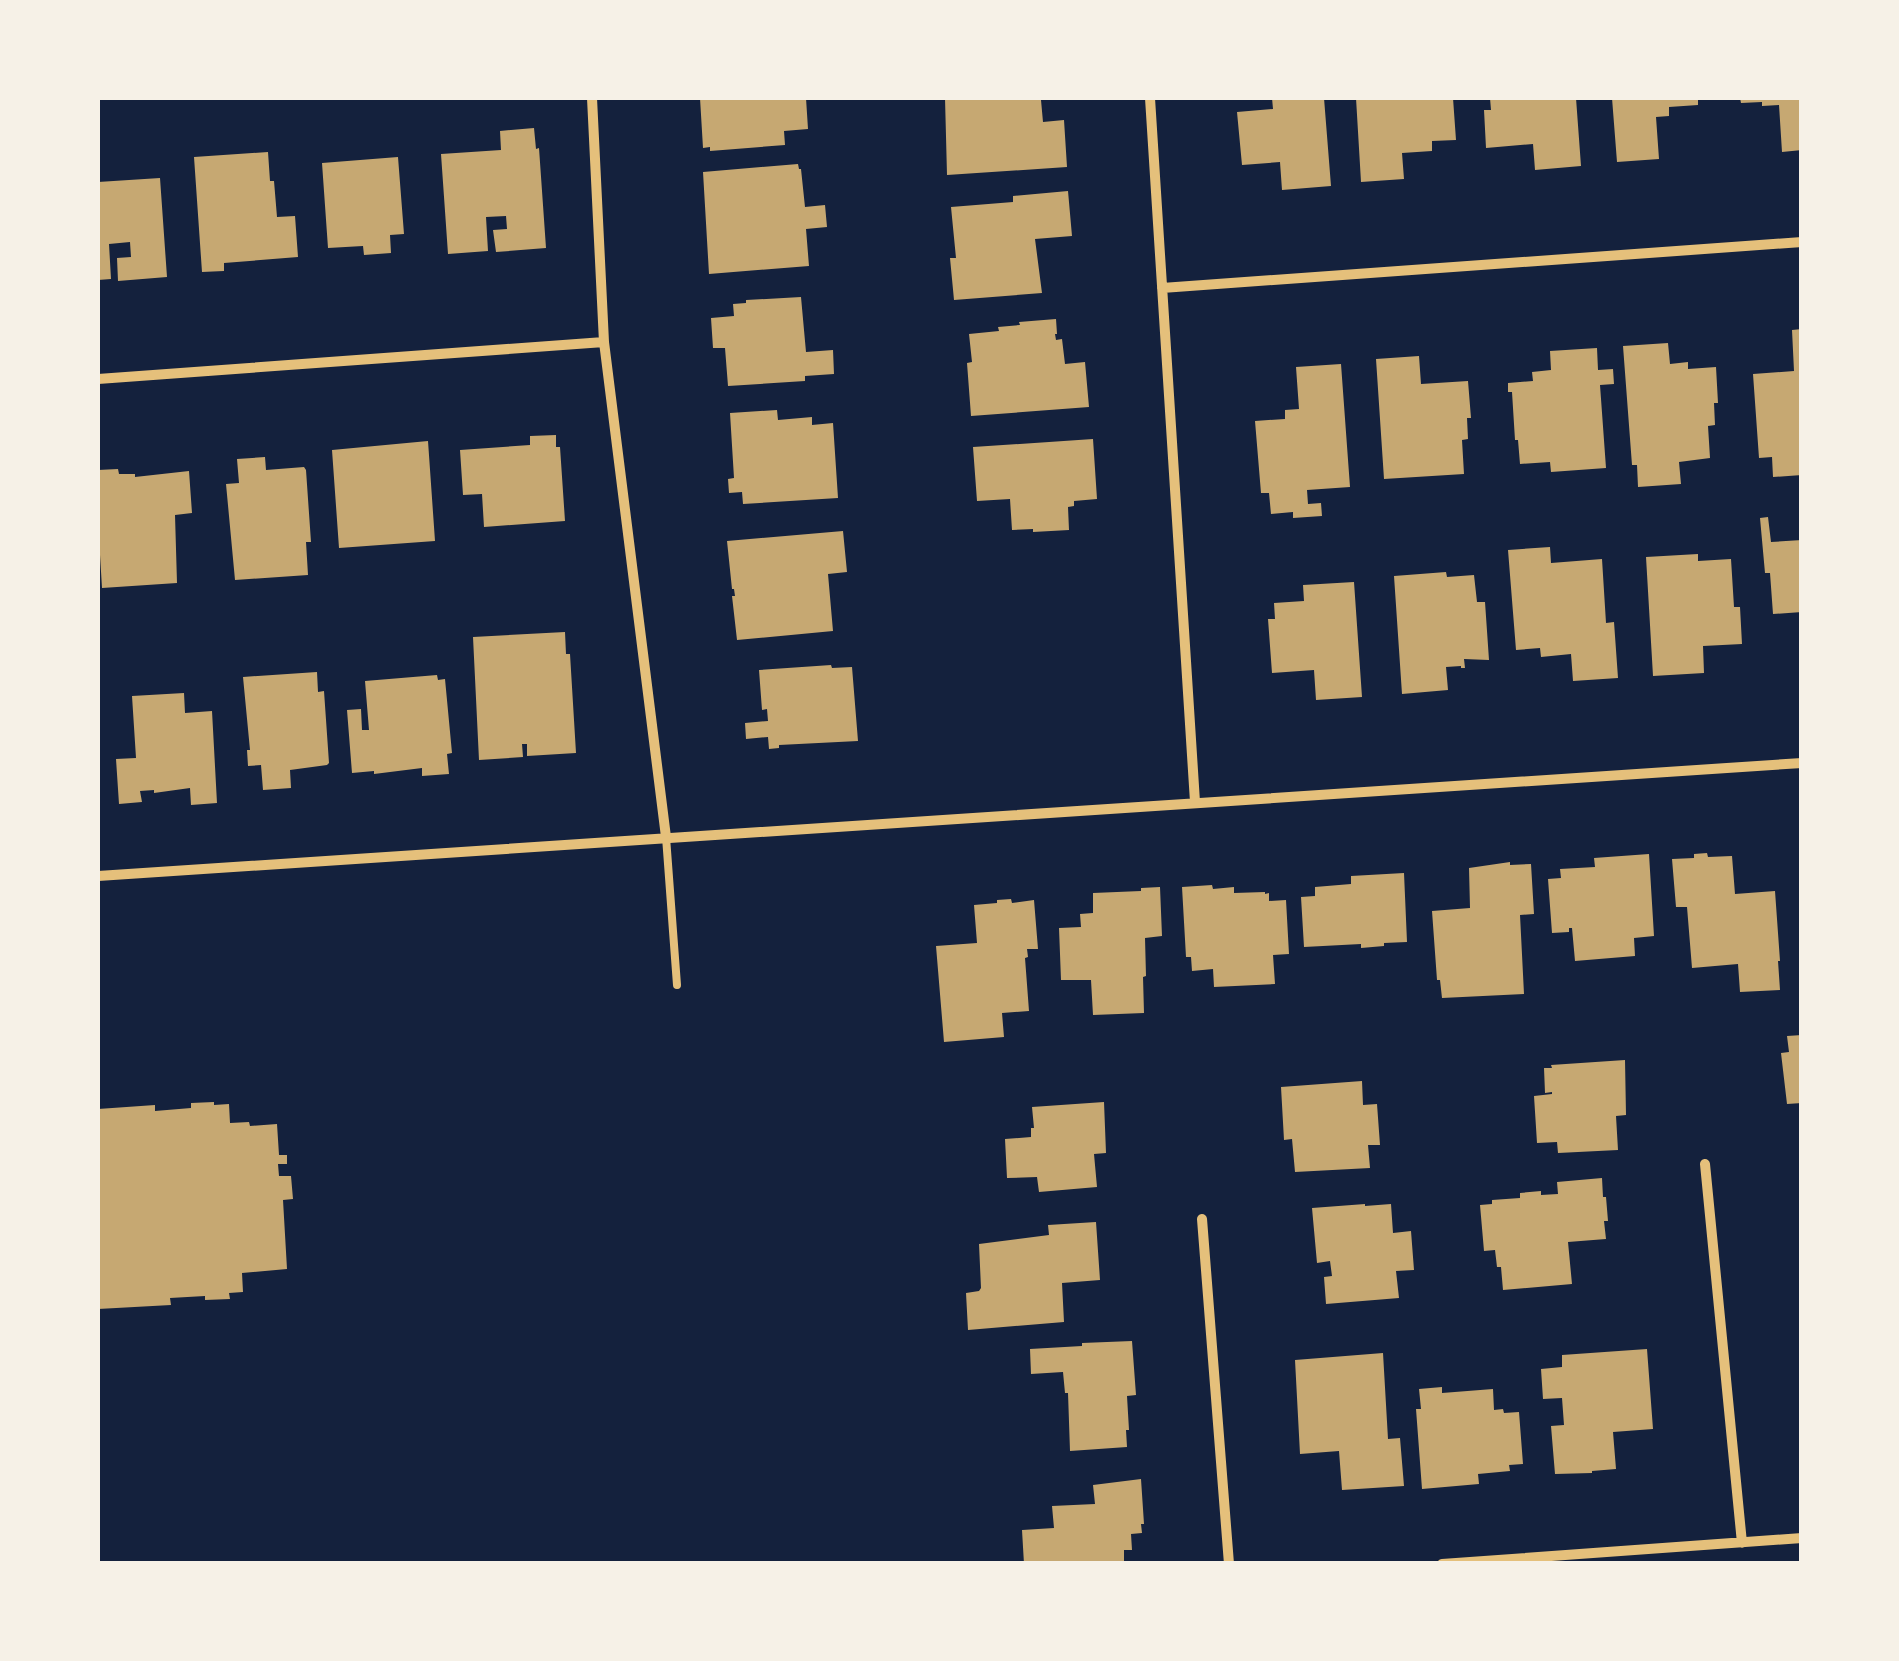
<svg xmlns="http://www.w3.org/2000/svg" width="1899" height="1661" font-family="'Source Sans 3',sans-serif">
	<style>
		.building { fill: #c6a872 }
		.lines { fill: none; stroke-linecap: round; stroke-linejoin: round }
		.service { stroke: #e5c07b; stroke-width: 8 }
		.minor { stroke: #e5c07b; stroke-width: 10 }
	</style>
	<rect width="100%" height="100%" fill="#14213d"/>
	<path class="building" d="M700 98H806L808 129 784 131 785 145 710 151V147L703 148Z
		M945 98H1033V100H1041L1043 122 1064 120 1067 167 947 175Z
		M1272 98H1324L1331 186 1282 190 1280 162 1242 165 1237 112 1273 109Z
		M1356 98H1453L1456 140 1432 141V151L1402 153 1404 179 1361 182Z
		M1490 98H1576L1581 166 1535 170 1533 144 1486 148 1484 110H1491Z
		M1612 98H1698V105L1669 107V116L1656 117 1659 159 1617 162Z
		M1740 98H1802V150L1782 152 1779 105 1762 106V102L1741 103Z
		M534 128 536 149 539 148 546 248 496 252 493 230 507 229 506 216 486 217 488 251 448 254 441 154 501 150 500 131Z
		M268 152 270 181H274L277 217 295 216 298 257 224 263V271L202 272 194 157Z
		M398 157 404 234 390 235 391 253 364 255 363 246 328 248 322 163Z
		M798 164 799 169H801L805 207 825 205 827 227 806 229 809 266 709 274 703 172Z
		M160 178 167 277 118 281 117 258 131 257 130 242 109 244 111 279 98 280V182Z
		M1068 191 1072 236 1035 239 1042 293 954 300 950 258H956L951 207 1013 202V196Z
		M801 297 806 352 833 350 834 374 805 376V381L728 386 725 348H713L711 318 734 316 733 304 746 303V300Z
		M1056 319 1057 334H1055L1056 340 1062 339 1065 364 1085 362 1089 407 971 416 967 363 972 362 969 334 999 331 998 327 1020 325 1019 322Z
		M1802 329V475L1773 477 1772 457 1759 458 1753 374 1794 371 1792 330Z
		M1668 343 1670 364 1688 362V369L1716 367 1718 403H1714L1715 425 1708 426 1710 458 1679 462 1681 484 1638 487 1637 465H1632L1623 346Z
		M1597 348 1598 370 1613 369 1614 384 1600 385 1606 468 1551 472 1550 462 1520 464 1518 440H1515L1512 392H1508V383L1533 381 1532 372 1551 370 1550 351Z
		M1419 356 1421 384 1468 381 1471 418H1467L1468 439 1462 440 1464 474 1384 479 1376 359Z
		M1341 364 1350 487 1307 490 1308 504 1321 503 1322 516 1293 518V512L1271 514 1269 493H1261L1255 421 1285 419V410L1299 409 1296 367Z
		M777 410 778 420 812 417V425L833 423 838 498 743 504 742 492 729 493 728 479 734 478 730 413Z
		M556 435V447H560L565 521 484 527 482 494 463 495 460 450 530 445V436Z
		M1093 439 1097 499 1074 501V506L1068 507 1069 530 1033 532V529L1012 530 1010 499 977 501 973 447Z
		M428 441 435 541 339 548 332 450Z
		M265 457 266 470 304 467 306 470 311 542H306L308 575 235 580 226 484 239 483 237 459Z
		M118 469 119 474H135V477L189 471 192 513 175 515 177 583 102 588 100 555H98V470Z
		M1768 517 1771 542 1802 540V612L1773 614 1770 573H1765L1760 518Z
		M843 531 847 572 828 574 833 631 737 640 732 596H735L734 589H732L727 541Z
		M1550 547 1551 563 1602 559 1606 623 1614 622 1618 678 1573 681 1571 654 1541 657 1540 648 1516 650 1508 550Z
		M1698 554V561L1731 559 1734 607H1740L1742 644 1703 646 1704 673 1653 676 1646 557Z
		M1446 572 1447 577 1474 575 1477 602H1485L1489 660 1464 659 1465 668H1461V666L1446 667 1448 690 1402 694 1394 576Z
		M1354 582 1362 697 1316 700 1314 670 1272 673 1268 619H1275L1274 603 1304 601 1303 585Z
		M565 632 566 654H570L576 753 527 756V744H522L523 757 479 760 473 637Z
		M831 665 832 668 852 667 858 741 779 745V748L769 749 768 737 746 739 745 723 768 721 767 709 762 710 759 670Z
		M317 672 318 692 324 691 329 763 327 765 290 770 291 788 263 790 261 765 248 766 247 750H250L243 677Z
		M437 675 438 680 445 679 452 753 447 754 449 774 422 776V768L374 774V771L352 773 347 710 361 709 362 730H369L365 681Z
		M184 693 185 713 212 711 217 803 191 805 190 788 154 793V790L140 791 142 802 119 804 116 759 136 758 132 696Z
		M1707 853 1708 857 1732 856 1735 894 1775 891 1780 961H1778L1780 990 1740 992 1738 964 1692 968 1687 907H1676L1672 859 1694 858V854Z
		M1649 854 1654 936 1634 938 1635 956 1575 961 1572 928H1569V932L1552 933 1548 879 1561 878 1560 869 1595 867 1594 858Z
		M1510 862V865L1531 864 1534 914 1520 915 1524 994 1442 998 1440 980H1437L1432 911 1470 908 1469 868Z
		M1404 873 1407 942 1384 943V946L1361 948V944L1304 947 1301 897 1315 896V887L1351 884V876Z
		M1212 885 1213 889 1234 887V893L1265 892V894L1269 893V901L1286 900 1289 954 1273 955 1275 984 1214 987 1213 969 1192 971 1191 957H1186L1182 887Z
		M1160 887 1162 936 1145 938 1146 976 1143 977 1144 1013 1093 1015 1091 980H1061L1059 928 1081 927 1080 914 1093 913V893L1141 891V888Z
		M1011 899 1012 903 1034 900 1038 949H1027L1028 957 1025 958 1029 1011 1002 1013 1004 1037 944 1042 936 946 977 943 974 905 997 903V900Z
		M1802 1035V1103L1787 1104 1781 1053 1789 1052 1787 1036Z
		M1625 1060 1626 1115 1616 1116 1618 1150 1558 1153 1557 1142 1537 1143 1534 1096 1552 1094V1092L1545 1093 1544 1068H1552L1551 1065Z
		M1362 1081 1363 1105 1377 1104 1380 1145H1368L1370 1168 1295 1172 1292 1139 1284 1140 1281 1087Z
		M214 1102V1105L229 1104 230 1123 249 1122 250 1126 277 1124 279 1155H287V1164H278L279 1176H291L293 1199 283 1200 287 1269 242 1273 243 1292 229 1293 230 1299 205 1300V1296L170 1298 171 1305 98 1309V1109L155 1105V1111L191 1108V1103Z
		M1104 1102 1106 1153 1094 1154 1097 1187 1039 1192 1037 1177 1007 1178 1005 1139 1031 1137V1128H1034L1032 1107Z
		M1602 1178 1603 1197H1606L1608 1221H1604L1606 1239 1568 1242 1572 1284 1503 1290 1501 1267H1497L1495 1250 1484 1251 1480 1205 1492 1204V1200L1520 1198V1193L1541 1191V1195L1558 1194 1557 1182Z
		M1365 1204V1206L1391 1204 1393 1233 1411 1231 1414 1270 1396 1271 1399 1298 1326 1304 1324 1277 1332 1276 1330 1261 1317 1263 1312 1208Z
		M1096 1222 1100 1280 1062 1283 1064 1322 968 1330 966 1293 979 1291 981 1288 979 1244 1049 1235 1048 1225Z
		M1132 1341 1136 1395 1127 1396 1129 1430H1126L1127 1447 1070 1451 1068 1393H1065L1063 1372 1031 1374 1030 1349 1082 1346V1343Z
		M1647 1349 1653 1429 1613 1432 1616 1469 1592 1471V1473L1555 1474 1551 1426 1564 1425 1562 1398 1543 1399 1541 1369 1562 1367V1355Z
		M1383 1353 1388 1439 1400 1438 1404 1486 1342 1490 1339 1451 1300 1454 1295 1360Z
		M1442 1387V1393L1493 1389 1494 1410 1503 1409 1504 1413 1519 1412 1523 1464 1509 1465 1510 1471 1478 1474 1479 1484 1422 1489 1416 1409H1421L1419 1389Z
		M1141 1479 1144 1524H1141L1142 1533 1131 1534 1132 1550H1124V1563L1024 1564 1022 1530 1054 1528 1052 1506 1095 1504 1093 1485Z"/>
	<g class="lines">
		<path class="service" d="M666 837 677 985"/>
		<path class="minor" d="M592 98 604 342 666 837
			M1150 98 1195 802
			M1162 288 1802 242
			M98 379 604 342
			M98 876 1802 763
			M1705 1164 1742 1543
			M1202 1219 1229 1564
			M1442 1564 1802 1538"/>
	</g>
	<rect width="1899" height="1661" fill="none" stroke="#f6f1e7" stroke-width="200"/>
</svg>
